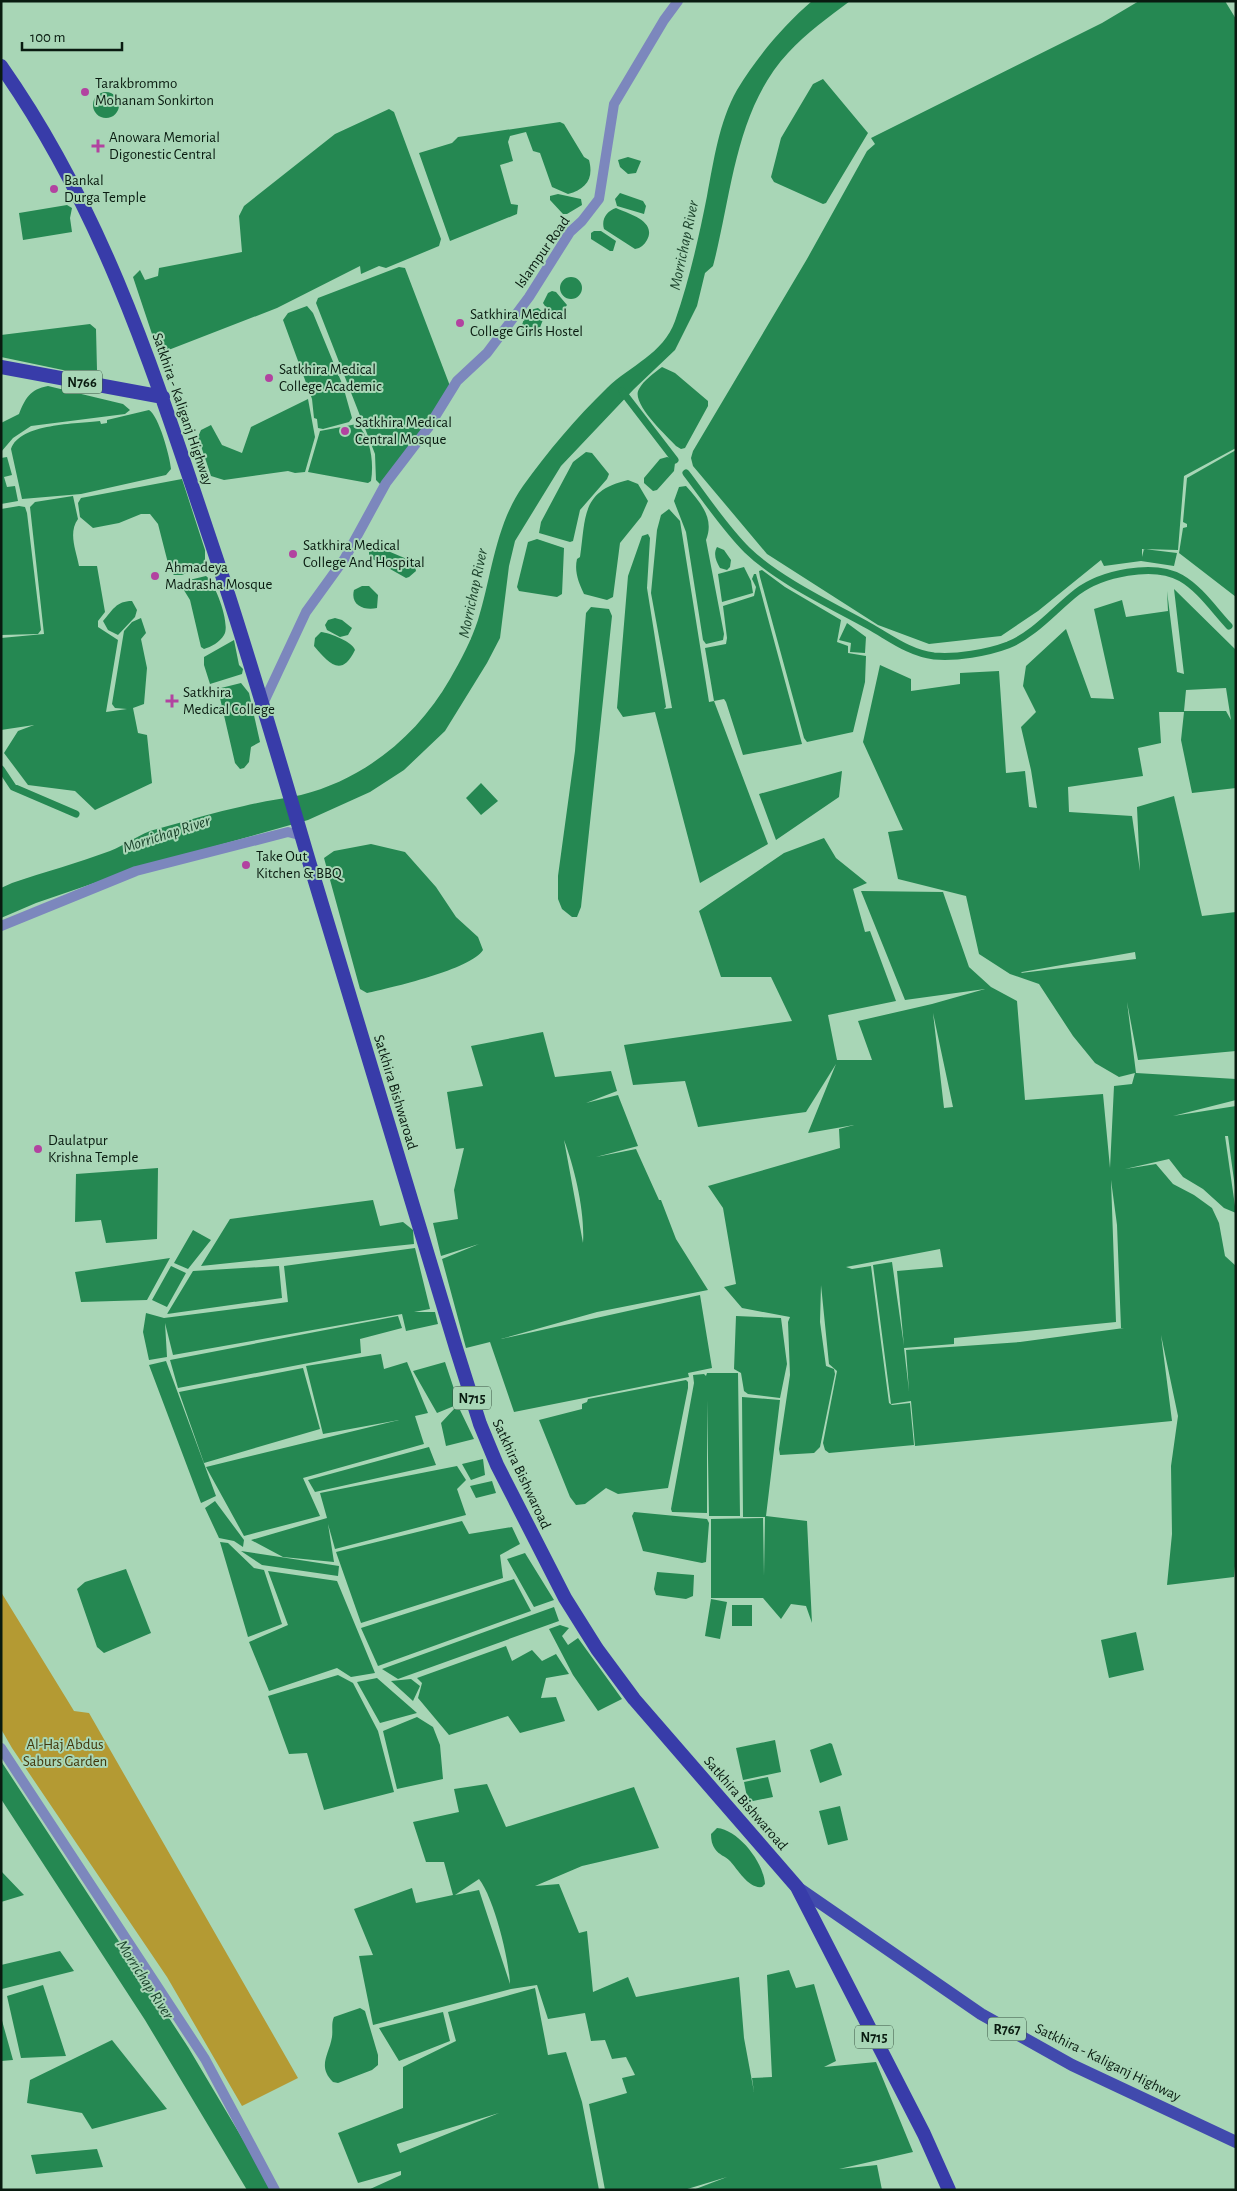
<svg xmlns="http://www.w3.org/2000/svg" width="1237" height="2191" font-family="'Alegreya Sans',sans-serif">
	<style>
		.green { fill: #b49a33 }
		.water { fill: #258852; fill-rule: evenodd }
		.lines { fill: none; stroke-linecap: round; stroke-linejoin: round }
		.canal { stroke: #258852; stroke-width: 7 }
		.tertiary { stroke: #7c87bd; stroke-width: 10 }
		.primary { stroke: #414aad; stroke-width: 12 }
		.trunk { stroke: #383ca9; stroke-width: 14 }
		.poi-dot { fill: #b243a0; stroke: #a8d6b6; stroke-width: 2 }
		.labels { text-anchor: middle; stroke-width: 4; stroke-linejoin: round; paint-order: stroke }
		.shield { fill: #a8d6b6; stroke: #395342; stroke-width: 1 }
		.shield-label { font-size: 14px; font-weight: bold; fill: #091b10 }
		.poi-label { font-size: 15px; fill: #091b10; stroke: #a8d6b6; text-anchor: start }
		.street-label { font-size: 15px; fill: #091b10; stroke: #a8d6b6 }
		.park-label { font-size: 15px; fill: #42370c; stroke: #a8d6b6 }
		.water-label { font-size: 16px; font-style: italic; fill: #183f28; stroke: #a8d6b6 }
	</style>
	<rect width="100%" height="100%" fill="#a8d6b6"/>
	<path class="green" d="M1 1592 74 1711 89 1713 298 2078 242 2106 167 1977 12 1748 1 1729Z"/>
	<path class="water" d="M812 1H850C829 17 806 33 788 53 735 110 732 194 713 266L705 273 697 306 675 350 634 389 561 466 515 541 509 566 500 638 487 663 445 731 404 770 370 792 308 820 141 867 36 903 1 918V888L12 883C44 872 78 863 110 851 126 845 140 833 157 829 186 821 215 812 244 806 263 801 283 799 301 795 365 779 418 735 450 679 461 660 471 641 478 620 492 575 495 526 523 486 548 451 576 418 607 388 631 365 663 354 675 321 689 281 699 237 707 196 714 160 719 122 737 90 757 57 783 26 812 1Z
		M1139 1H1225L1236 19V448L1184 476 1178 550 1142 549V557L1144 549 1177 553 1174 566 1141 561 1104 566 1101 560 1038 611 1001 636 929 644 878 625 767 554 693 466 691 458 693 451 807 259 867 151 875 144 871 138 1102 23Z
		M823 79 868 133 826 203 823 204 774 182 771 177 781 138 813 84Z
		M93 105a13 13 0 1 1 26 0a13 13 0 1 1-26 0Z
		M389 109 394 112 441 239 439 246 386 268 379 266 361 274 360 266 277 308 171 349 161 352 157 349 133 277 140 270 145 280 158 276 159 268 242 252 239 216 244 206 335 134Z
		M560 122 564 124 584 157 589 160C594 179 586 189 568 194L552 187 540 153 533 151 526 132 510 136 508 142 513 161 500 165 511 204 518 205 517 214 450 241 419 153 452 143 458 137Z
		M628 157 641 161 636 173 628 174 620 167 618 160Z
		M620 193 643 201 646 206 644 214 617 206 615 199Z
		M558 194 581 199 582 205 567 214H563L550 200V196Z
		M67 205 72 208 70 218 72 232 23 240 19 213Z
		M616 208C629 214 657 221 647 240 644 245 641 248 635 249L604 229C601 219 607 211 616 208Z
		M594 231H601L616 241 613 251H610L591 239V233Z
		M399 267 405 268 450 386 388 481 381 485 376 480 375 454 316 303 318 298Z
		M560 288a11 11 0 1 1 22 0a11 11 0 1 1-22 0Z
		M552 291 556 292 567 305 559 316 545 306 543 303 548 293Z
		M307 306 313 313 343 386 352 418 349 422 323 429 318 428 317 419 314 418 312 399 283 320 288 313Z
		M538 308 543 312 544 317 539 330 527 336 521 329C524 318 526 310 538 308Z
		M90 324 96 329 97 370 92 373 82 374 1 357V335Z
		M662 367 675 373 708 401V406L685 448 681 449 676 446C667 436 630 403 639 389 644 380 654 373 662 367Z
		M48 386 123 404 130 410 125 414 31 426 13 438 1 452V423L19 414C25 399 30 389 48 386Z
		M308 399 315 437 305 472 295 473 288 471 224 480 211 476 198 437 201 430 211 425 222 445 242 453 251 427Z
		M149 410C159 416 170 457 171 469L166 475 81 494 22 499 11 449C20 423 77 424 100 421L101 424 107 423V420Z
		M357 424C371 438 374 462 371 481L368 483 308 472 320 431Z
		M1236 450V597L1179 553 1183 528 1187 527V524L1183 522 1187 478Z
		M586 452 592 453 609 474 607 479 580 510 573 541 570 542 539 533 541 522 573 462Z
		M7 457 12 475 4 477 7 487 15 486 18 501 1 504V458Z
		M667 457 671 458 675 463 674 471 657 490 653 491 644 483V478L660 459Z
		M182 479 205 550V564L182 575H174L170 571 158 524 150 514H141L119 523 93 528 80 517 78 503 81 498Z
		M628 480 638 484 648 501 641 517 620 543 613 597 607 600 584 594C579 583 574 572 577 559L580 557C586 516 581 491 628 480Z
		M686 486C700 502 715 518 706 540L724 634 723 640 706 644 703 640 686 532 674 501 679 487Z
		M73 496 78 519C68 533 76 550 79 566H97L105 612 98 621V627L118 640 106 712 127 709 115 708 112 704 124 631 132 622 141 618 146 633 141 639 147 668 144 704 133 708 138 733 147 735 152 783 95 810 75 791 28 785 4 753 18 731 34 725 1 730V638L44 634 30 507 35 502Z
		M19 506 25 507 27 513 41 630 38 634 1 635V509Z
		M669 509 680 521 709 702 714 701 705 648 726 644 727 638 723 606 754 596 756 587 752 579 754 574H756L802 744 743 755 726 702 724 699 714 701 768 844 700 883 655 712 623 717 617 708 628 576 642 536 648 534 650 538 647 588 666 707 664 709 672 708 651 593 657 530 661 515Z
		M537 539 564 548 562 594 557 597 519 591 517 587 528 542Z
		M376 546 414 562 416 571 409 577 406 578 369 557V551Z
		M717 547 724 550 731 560 730 567 727 570 720 568C716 561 713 554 717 547Z
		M744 567 751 581 753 593 722 602 718 574Z
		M762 570 785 587 841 620 837 642 848 646V653L866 656 865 682 853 732 807 742 804 738 760 577 759 571Z
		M206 576C215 582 231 625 224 635 220 642 211 647 204 649L201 647 190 600 182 587 185 581Z
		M362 586H369L378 595 377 608C364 611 350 605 354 590Z
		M1174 589 1236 650V788L1192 793 1181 740 1184 712H1159L1161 743 1138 748 1143 776 1068 787 1069 812 1132 816 1140 871 1137 807 1174 796 1202 916 1236 912V1051L1138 1060 1127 1002 1136 1073 1236 1079V1100L1173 1116 1236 1106V1195L1228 1136H1225L1236 1213 1224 1208 1203 1189 1183 1177 1169 1159 1125 1169 1156 1164 1173 1184 1194 1195 1212 1208 1219 1223 1225 1256 1236 1266V1555L1234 1577 1167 1585 1172 1534 1171 1466 1178 1416 1161 1335 1172 1421 915 1446 911 1401 891 1404 873 1265 892 1262 904 1346 897 1271 943 1267 940 1249 846 1267 852 1269 871 1266 889 1403 892 1405 910 1403 914 1445 829 1453 825 1450 823 1443 837 1371 829 1364 821 1285 820 1322 826 1366 834 1369 835 1374 820 1447 814 1453 780 1455 779 1449 790 1375 788 1322 790 1317 742 1308 724 1287 736 1284 723 1208 708 1186 840 1148 839 1129 854 1125 808 1133 836 1064 806 1112 698 1127 685 1081 633 1085 624 1045 792 1021 771 977H721L699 911 784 853 824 838 836 858 867 883 853 889 865 932 870 931 896 1001 828 1015 837 1060H872L858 1021 932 1004 985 989 905 1000 861 891 943 892 969 967 991 987 1017 1001 1025 1100 1103 1094 1110 1168 1114 1086 1132 1084 1135 1073 1119 1077 1095 1063 1073 1036 1039 984 1010 974 979 954 966 896 898 879 888 832 903 830 863 742 880 665 911 679V691L960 684V673L999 671 1006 773 1025 771 1029 807 1037 808 1031 770 1021 727 1036 712 1023 686 1026 666 1066 629 1091 698 1114 699 1094 609 1122 600 1126 617 1168 611 1167 591 1177 672 1184 674ZM1226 688 1231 720 1226 711H1184L1186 690ZM1135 952 1136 959 1021 973 1022 972ZM933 1013 953 1107 944 1108ZM1111 1180 1117 1225 1121 1328H1124L1020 1342 906 1350 909 1391 904 1348 954 1344V1338L1116 1322Z
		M132 601 137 610 135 617 118 635 108 630 103 621C113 610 116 601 132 601Z
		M591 607 609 609 612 616 581 907 577 917H572L562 909 558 899V876L575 751 586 613Z
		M335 618 342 620 352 628 348 635 340 637 327 630 325 625 328 620Z
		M847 623 866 637 865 653 850 652 851 643 839 640Z
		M321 632C330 633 353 642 355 650 341 679 328 662 314 646L315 638Z
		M234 640 239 665 243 669 242 674 210 684 204 665V657Z
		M241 683 249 693 260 742 251 747 249 762 244 768 240 769 235 763 220 698 221 688Z
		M842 771 839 797 776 840 759 794Z
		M481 783 498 801 481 815 466 798Z
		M371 844 405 852 436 887 456 917 478 937 483 950C472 969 390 988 367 993L360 989 324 858 334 851Z
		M543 1032 555 1077 611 1071 617 1091 586 1103 618 1095 638 1146 596 1157 636 1149 659 1200H661L676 1239 708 1290 597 1312 501 1339 700 1295 712 1368 688 1373 689 1377 514 1412 490 1342 466 1348 442 1259 479 1244 441 1256 433 1223 458 1219 454 1190 464 1148 456 1149 447 1092 483 1086 471 1046ZM564 1140C575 1169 585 1212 583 1243Z
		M158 1168 157 1239 106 1243 101 1220 75 1222 76 1174Z
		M373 1200 380 1226 403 1222 413 1230 414 1244 201 1266 230 1219Z
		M193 1230 211 1240 188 1269 174 1263Z
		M415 1248 430 1309 414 1312H435L438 1324 406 1331 402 1314 173 1355 165 1323 167 1357 149 1360 143 1332 146 1313 164 1318 288 1302 284 1266Z
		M170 1258 147 1300 81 1302 75 1272Z
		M171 1266 186 1273 167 1307 152 1300Z
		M279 1266 282 1298 167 1314 193 1271Z
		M398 1316 402 1328 360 1339 361 1353 178 1388 170 1360Z
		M736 1316 781 1318 787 1364 780 1398 748 1394 744 1391 741 1373 734 1369Z
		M381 1354 384 1369 407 1362 428 1413 415 1416 424 1444 303 1478 320 1516 244 1536 206 1467 399 1420 323 1434 306 1366Z
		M166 1361 216 1496 201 1503 149 1365Z
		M445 1362 459 1404 437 1413 413 1371Z
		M303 1368 320 1429 204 1463 179 1392Z
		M707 1373H738L740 1516H709L707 1400V1513L672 1512 671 1509 694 1383 693 1375 704 1374 706 1376Z
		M686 1380 688 1382V1388L668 1488 618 1494 606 1488 585 1504 576 1505 570 1497 539 1420 582 1409V1404L587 1402 588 1399Z
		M742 1397 780 1400 766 1516 807 1521 812 1623 806 1606 791 1604 781 1619 763 1598H711V1519L763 1518 764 1576 765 1517H743Z
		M455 1408 460 1410 474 1439 446 1446 441 1423Z
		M429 1447 436 1465 315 1492 308 1480Z
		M483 1459 485 1475 471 1480 462 1464Z
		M457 1466 466 1480 457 1489 466 1515 335 1549 328 1524 334 1562 283 1557 251 1540 327 1518 320 1493Z
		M492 1481 496 1493 476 1498 470 1486Z
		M215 1501 244 1540 243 1547 234 1541 219 1538 205 1508Z
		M634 1512 707 1519 709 1523 706 1562 702 1563 643 1551 632 1516Z
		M462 1521 469 1534 512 1527 520 1544 500 1555 503 1578 361 1623 336 1552Z
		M220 1542 228 1543 254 1568 264 1570 282 1624 248 1637Z
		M241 1551 339 1566 338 1576 262 1565Z
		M525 1553 554 1600 534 1607 507 1559Z
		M126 1569 151 1633 104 1653 97 1647 77 1589 85 1582Z
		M268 1571 337 1581 375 1673 351 1677 337 1668 269 1691 249 1642 288 1625Z
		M657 1572 694 1575 693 1596 686 1599 656 1595 654 1589Z
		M514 1579 531 1611 378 1666 361 1628Z
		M711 1599 727 1602 720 1639 705 1636Z
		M732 1605H752V1626H732Z
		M554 1607 559 1621 398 1679 382 1669Z
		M560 1625 569 1628 562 1636 568 1645 578 1638 622 1699 598 1711 573 1675 549 1629Z
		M1136 1632 1144 1670 1109 1678 1101 1640Z
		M506 1646 512 1661 532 1650 542 1661 556 1654 569 1674 546 1678 541 1698 556 1697 565 1721 520 1733 508 1716 449 1735 418 1698 422 1683 417 1678Z
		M338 1675 353 1683 378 1731 394 1792 324 1810 307 1753 289 1754 268 1696Z
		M377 1678 417 1713 380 1723 357 1682Z
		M411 1679 420 1686 413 1701 391 1681Z
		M417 1717 433 1727 440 1745 443 1779 397 1789 383 1731Z
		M775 1740 781 1772 743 1780 736 1748Z
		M830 1743 832 1744 842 1775 820 1783 810 1750Z
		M1 1761 188 2047 273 2190H247L145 2020 1 1799Z
		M768 1777 773 1797 748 1802 744 1782Z
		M487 1784 506 1827 634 1787 659 1848 582 1866 535 1886 559 1884 579 1933 587 1931 593 1992 628 1977 636 1997 739 1977 744 2038 754 2092 752 2078 772 2077 767 1975 789 1970 796 1988 814 1984 836 2061 824 2067 876 2062 913 2152 839 2169 877 2165 882 2190H693L727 2177 684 2190H605L589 2104 627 2093 622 2078 635 2075 626 2057 612 2059 605 2040 591 2041 585 2013 548 2019 537 1985 511 1989 373 2025 359 1956 373 1955 354 1909 412 1888 416 1903 453 1895 444 1862H426L413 1822 459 1812 454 1789ZM479 1879C494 1898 509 1959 510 1984L479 1890 455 1895Z
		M840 1806 848 1840 828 1845 819 1811Z
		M717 1828C739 1830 764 1863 765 1884L762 1887C749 1889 738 1870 730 1861 725 1856 719 1855 715 1849 712 1845 711 1840 711 1834Z
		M1 1871 24 1895 1 1902Z
		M60 1951 74 1971 2 1989 1 1965Z
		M43 1985 66 2056 21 2058 7 1996Z
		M535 1988 548 2055 566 2052 582 2102 599 2190H368L401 2175V2171L358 2183 338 2133 403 2108V2067L456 2041 448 2012ZM499 2113 400 2153 397 2145V2144Z
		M360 2008 365 2011 378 2055V2065L372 2070 338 2083 333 2082C317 2066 329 2055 332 2037 333 2030 331 2023 334 2017Z
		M443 2012 450 2041 399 2061 379 2028Z
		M1 2017 13 2060 1 2061Z
		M112 2040 167 2109 92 2129 82 2113 27 2103 30 2080Z
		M97 2149 103 2167 36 2174 31 2155Z"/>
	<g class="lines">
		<path class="canal" d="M622 391 675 460
			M686 473C706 499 724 527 747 550 778 580 831 605 869 626 889 637 909 653 934 656 956 658 987 653 1008 645 1035 634 1054 610 1077 592 1101 574 1153 562 1181 578 1200 589 1214 610 1229 626
			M1 769 13 787 76 814"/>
		<path class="tertiary" d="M263 704 306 612 345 558 386 483 428 428 457 381 487 353 529 297 570 232 582 221 599 199 614 104 664 20 678 1
			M1 926 136 871 288 832 303 836
			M1 1748 205 2059 275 2190"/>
		<path class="primary" d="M797 1887 981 2014 1072 2065 1236 2142"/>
		<path class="trunk" d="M1 66C107 217 157 382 215 554 250 658 280 763 311 868 359 1028 407 1188 456 1348L480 1424 497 1465 565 1598 597 1649 634 1699 797 1887 924 2134 949 2190
			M1 367 163 397"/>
	</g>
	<g class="poi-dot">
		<circle cx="85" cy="92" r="5"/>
		<path d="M95.5 138.5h5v5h5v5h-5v5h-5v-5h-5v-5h5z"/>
		<circle cx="54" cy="189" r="5"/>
		<circle cx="460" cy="323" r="5"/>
		<circle cx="269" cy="378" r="5"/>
		<circle cx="345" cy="431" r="5"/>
		<circle cx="293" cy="554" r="5"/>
		<circle cx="155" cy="576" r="5"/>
		<path d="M169.5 693.5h5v5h5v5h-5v5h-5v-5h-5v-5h5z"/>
		<circle cx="246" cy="865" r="5"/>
		<circle cx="38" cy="1149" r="5"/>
	</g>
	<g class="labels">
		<g class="shield">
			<rect x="62" y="370.5" width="40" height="23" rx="4"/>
			<rect x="453" y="1386.5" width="38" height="23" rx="4"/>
			<rect x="988" y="2017.5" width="38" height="23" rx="4"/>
			<rect x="855" y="2025.5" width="38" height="23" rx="4"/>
		</g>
		<g class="shield-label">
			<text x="82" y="387">N766</text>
			<text x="472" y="1403">N715</text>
			<text x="1007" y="2034">R767</text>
			<text x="874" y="2042">N715</text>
		</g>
		<g class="poi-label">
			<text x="95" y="88">Tarakbrommo<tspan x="95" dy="17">Mohanam Sonkirton</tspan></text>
			<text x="109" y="142">Anowara Memorial<tspan x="109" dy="17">Digonestic Central</tspan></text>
			<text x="64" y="185">Bankal<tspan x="64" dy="17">Durga Temple</tspan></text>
			<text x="470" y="319">Satkhira Medical<tspan x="470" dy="17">College Girls Hostel</tspan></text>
			<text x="279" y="374">Satkhira Medical<tspan x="279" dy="17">College Academic</tspan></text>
			<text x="355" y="427">Satkhira Medical<tspan x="355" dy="17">Central Mosque</tspan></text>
			<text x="303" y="550">Satkhira Medical<tspan x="303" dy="17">College And Hospital</tspan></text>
			<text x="165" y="572">Ahmadeya<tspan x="165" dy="17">Madrasha Mosque</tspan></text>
			<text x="183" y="697">Satkhira<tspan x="183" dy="17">Medical College</tspan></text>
			<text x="256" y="861">Take Out<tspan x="256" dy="17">Kitchen &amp; BBQ</tspan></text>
			<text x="48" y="1145">Daulatpur<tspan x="48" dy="17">Krishna Temple</tspan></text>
		</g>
		<g class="street-label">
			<text transform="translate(542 252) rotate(-55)" y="5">Islampur Road</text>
			<text transform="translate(183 409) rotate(71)" y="5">Satkhira - Kaliganj Highway</text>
			<text transform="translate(396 1092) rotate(73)" y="5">Satkhira Bishwaroad</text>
			<text transform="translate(522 1474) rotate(65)" y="5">Satkhira Bishwaroad</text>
			<text transform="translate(746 1803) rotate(49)" y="5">Satkhira Bishwaroad</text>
			<text transform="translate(1108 2062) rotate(26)" y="5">Satkhira - Kaliganj Highway</text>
		</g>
		<g class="park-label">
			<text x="65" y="1749">Al-Haj Abdus<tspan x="65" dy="17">Saburs Garden</tspan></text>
		</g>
		<g class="water-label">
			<text transform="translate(683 245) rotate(-78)" y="6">Morrichap River</text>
			<text transform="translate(472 593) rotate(-78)" y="6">Morrichap River</text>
			<text transform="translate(166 833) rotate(-18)" y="6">Morrichap River</text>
			<text transform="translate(146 1979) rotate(57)" y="6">Morrichap River</text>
		</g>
	</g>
	<rect width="1237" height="2191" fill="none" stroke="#091b10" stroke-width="5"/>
	<path d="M22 42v8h100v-8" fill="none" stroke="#091b10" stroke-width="2.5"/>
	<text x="30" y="42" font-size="15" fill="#091b10" stroke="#a8d6b6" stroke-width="4" paint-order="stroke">100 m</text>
</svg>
